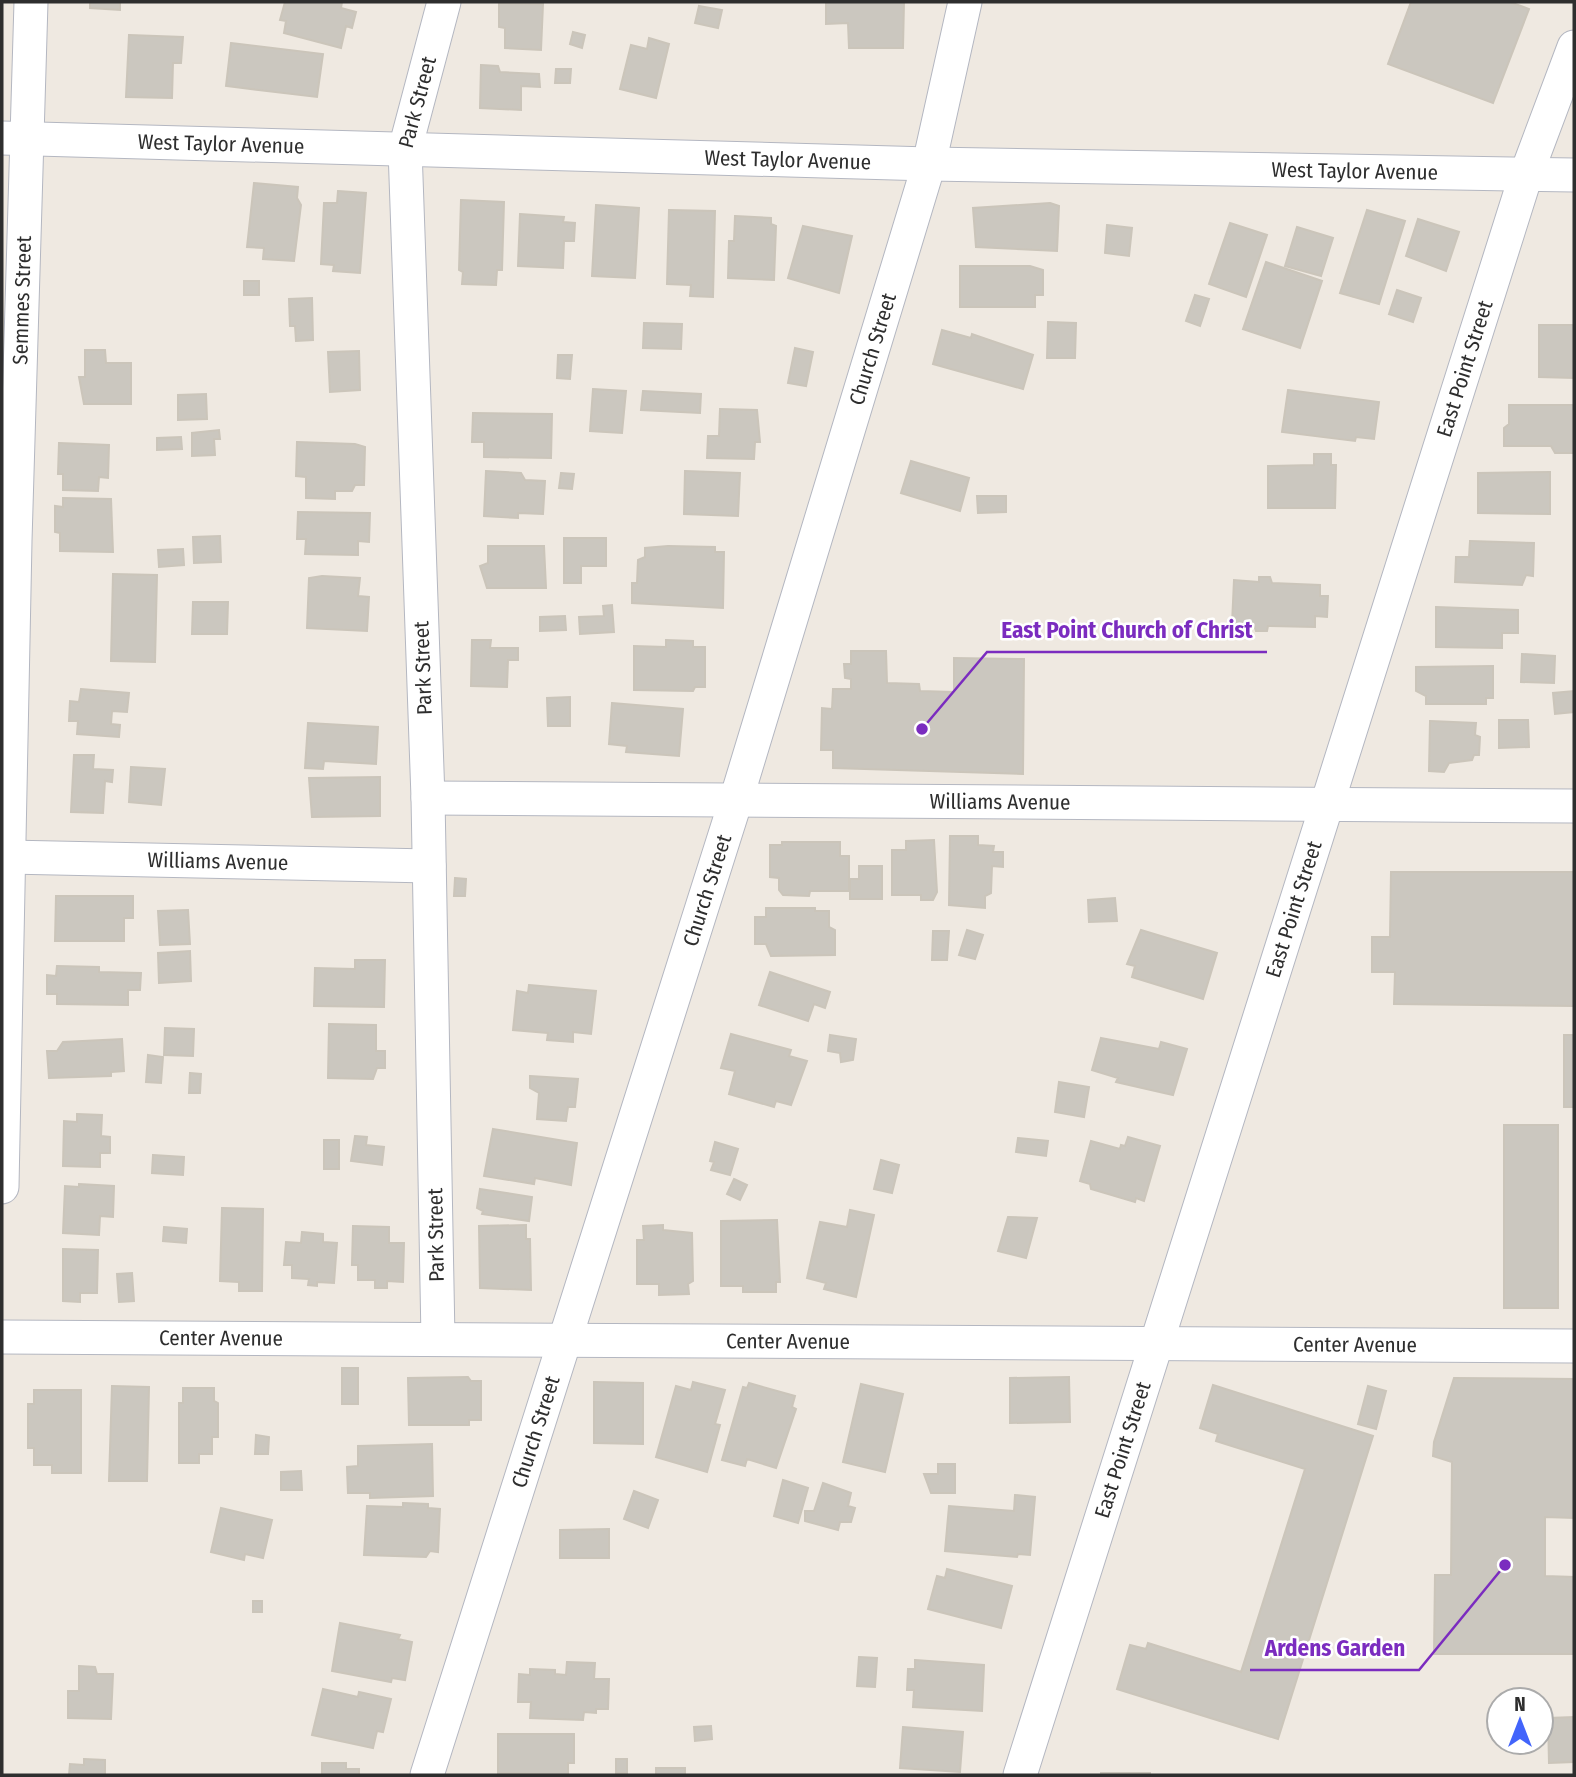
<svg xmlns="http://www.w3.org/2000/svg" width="1576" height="1777" font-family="'Fira Sans Condensed',sans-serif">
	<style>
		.building { fill: #cbc7bf; stroke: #cbc5ba; stroke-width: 2 }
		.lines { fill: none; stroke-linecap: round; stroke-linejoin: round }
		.minor-casing { stroke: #b4b7c1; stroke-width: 35 }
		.minor { stroke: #fff; stroke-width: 33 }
		.labels { text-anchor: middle; stroke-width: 5; stroke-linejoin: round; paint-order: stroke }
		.street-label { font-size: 21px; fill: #2e2e2e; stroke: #fff }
		.leader { fill: none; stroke: #7b2cbf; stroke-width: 2.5 }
		.callout-dot { fill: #7b2cbf; stroke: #fff; stroke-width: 2.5 }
		.callout-label { font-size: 23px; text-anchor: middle; font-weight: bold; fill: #7b2cbf; stroke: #fff; stroke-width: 5; stroke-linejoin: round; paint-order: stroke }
	</style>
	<rect width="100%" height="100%" fill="#efe9e1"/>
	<path class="building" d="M90 2H120V10L90 8Z
		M285 2H342L341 8 356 12 352 28 346 26 341 48 284 33 286 21 280 20Z
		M826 2H904L903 48H849L848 23 826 24Z
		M1411 2H1510L1529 9 1493 103 1388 64Z
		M499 3 543 4 541 50 505 48V28L499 27Z
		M699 6 722 10 718 28 695 23Z
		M573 32 585 35 582 48 570 44Z
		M129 35 183 37 181 63H173L172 98 126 97Z
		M649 38 669 44 656 98 620 89 631 45 647 49Z
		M231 43 323 54 317 97 226 86Z
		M481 65 498 66 500 72 539 74 540 87 521 86V110L480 108Z
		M556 69H571L570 83H555Z
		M254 183 298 187 297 198 301 205 294 261 263 259 264 248 247 247Z
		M338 191 366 193 360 273 333 271 334 265 321 264 324 203H337Z
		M461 200 504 202 502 270H497L496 285 462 284 463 272 459 270Z
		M1050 203 1059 206 1057 251 976 247 973 208Z
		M596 205 639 208 635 278 592 276Z
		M669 210 715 211 713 297 690 296 691 285 667 284Z
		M1367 210 1405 221 1379 304 1340 293Z
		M520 214 564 217 563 222 575 223 574 241H564L563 268 518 266Z
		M735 216 771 218V224L776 226 774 280 728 278 729 241H734Z
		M1418 219 1459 232 1446 271 1406 256Z
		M1230 223 1267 235 1246 297 1209 284Z
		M1107 225 1132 228 1129 256 1105 253Z
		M803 226 852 236 839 293 788 278Z
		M1297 227 1333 238 1321 276 1285 266Z
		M1266 262 1322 281 1300 348 1243 329Z
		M960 266H1030L1043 270V295H1035V307H960Z
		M244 281H259V295H244Z
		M1397 290 1421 298 1413 322 1389 314Z
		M1195 295 1209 299 1200 326 1186 321Z
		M312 298 313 340 296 341 295 326H290L289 299Z
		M1048 322 1076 323 1075 358H1047Z
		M644 323 682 324 681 349 643 348Z
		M1539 325H1574V378L1539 377Z
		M942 330 971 338 972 334 1033 355 1023 389 933 364Z
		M795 348 813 352 806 386 788 383Z
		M85 350H105L106 363H131V404H84L79 377H85Z
		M359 351 360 390 330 392 328 352Z
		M558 355H572L570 379 557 378Z
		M593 389 626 391 622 433 590 431Z
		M1288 390 1379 402 1374 439 1356 437 1355 441 1282 432Z
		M643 391 701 394 700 413 641 410Z
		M206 394 207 419 178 420V395Z
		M1509 405H1574V453H1555L1551 446H1504V428L1509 424Z
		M720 409 757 410 760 442H755L754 459 707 458 708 436H719Z
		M473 413 552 414 551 458 484 457V442H472Z
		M219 430 220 439H214L215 455 192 456V433Z
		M181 437 182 449 157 450V438Z
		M297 442 355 444 365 447 364 485H355L352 491H335V499L306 498V477L296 476Z
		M59 443 109 445 108 478 99 477 98 491 63 490V474H58Z
		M1314 454H1331V465H1336L1335 508H1268V466L1314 465Z
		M911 461 969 478 960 511 901 493Z
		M486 471 521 473 525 480 545 481 543 514 518 513V518L484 516Z
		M685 471 740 473 738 516 684 514Z
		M1550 472V514L1478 513V473Z
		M561 473 574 474 572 489 559 488Z
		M977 496H1006V512L978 513Z
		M63 498 111 499 113 552 60 551V533L55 532V506L63 507Z
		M298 512 370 513 369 542 358 541V555L305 554 306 539H297Z
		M220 536 221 562 194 563 193 537Z
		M564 538H606V566H581V583H564Z
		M1470 541 1534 543 1533 576 1526 575 1522 585 1455 582 1456 557H1469Z
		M488 546H544L546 588H487L480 566 488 563Z
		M668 546 715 547V552H724L723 608 632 603V583H637L638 560 645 557V548Z
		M183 549 184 565 159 567 158 550Z
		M113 574 157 575 155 662 111 661Z
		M322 576 360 578 358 596 369 597 367 631 307 628 309 578Z
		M1259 577H1270L1272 583 1320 585V596H1328L1327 617 1315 616V627L1268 626 1267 631H1256L1254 625 1232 624 1234 580 1259 582Z
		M193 602H228L227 634H192Z
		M612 605 614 632 580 634 579 617 604 616 603 606Z
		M1436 607 1518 610V633H1502V648L1436 647Z
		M565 616 566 630 540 631V617Z
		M472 640H491L490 648H518V660H508L507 687 471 686Z
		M666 640 693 641V647H705V687H695L693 691 634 690V646L666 647Z
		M851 651H886L887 683 919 684 920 691 954 692V658L1024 659 1023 774 833 768V750H821L822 708 832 709 833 689H851V679L845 678 844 664H851Z
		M1522 654 1555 656 1554 683 1521 682Z
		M1493 666V698H1486V704H1426V696L1416 691V667Z
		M81 689 129 693 127 712 112 711 111 724 120 725 119 737 77 734 78 721H69L70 701 79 702Z
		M1574 691V712L1555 714 1553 693Z
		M570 697V726H548L547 698Z
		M612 703 683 709 679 756 626 752 627 746 609 744Z
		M1499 720H1528L1529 747 1499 748Z
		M1430 721 1476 723 1475 735 1480 737 1479 755H1474L1472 760 1449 763 1444 772 1429 771Z
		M308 723 378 727 376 764 324 761 323 769 305 768Z
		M74 755H94L93 769 113 770 112 782 105 781 103 813 71 812Z
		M131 767 165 769 161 805 129 802Z
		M380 777V816L312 817 309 778Z
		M950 836H978V845L994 846 993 852H1003V867L992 866 991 893 985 896V908L949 905Z
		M934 840 937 892 933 900H921V895H892V850H906V841Z
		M782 842H840V856H849V891H810L809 896 783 895 779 890V878L770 877V845H782Z
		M859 866H882V899H850V879H859Z
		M1391 872H1574V1006L1394 1004 1395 972H1372V937H1390Z
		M455 878 466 879 465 896H454Z
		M56 896H133V918H124V941H55Z
		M1115 898 1117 921 1089 922 1088 900Z
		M766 908H815V911H829V927L835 930V955L771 956 766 944H755V917H766Z
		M188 910 190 944 160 945 158 911Z
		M967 930 983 935 975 959 959 955Z
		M1141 930 1217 953 1203 999 1132 977 1135 966 1127 964Z
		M933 931H949L947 960H932Z
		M190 951 191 981 159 983 158 953Z
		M355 960H385L384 1007 314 1006 315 968 355 969Z
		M57 966 99 967V972L141 973 140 990H128V1005L57 1004V994H47V975L56 976Z
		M770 972 830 992 825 1008 814 1004 808 1021 759 1005Z
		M529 985 596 991 591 1034 573 1032V1042L547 1040 548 1033 513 1030 517 991 528 993Z
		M329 1024 376 1025V1051H385V1068H377L373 1079 328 1078Z
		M165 1028 194 1029 193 1056 164 1055Z
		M731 1034 791 1050 789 1056 807 1061 791 1105 776 1101 774 1107 729 1094 735 1071 721 1068Z
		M830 1035 856 1039 853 1060 841 1062 840 1053 828 1051Z
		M1564 1035H1574V1107H1564Z
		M1101 1038 1159 1049 1161 1042 1187 1049 1173 1095 1116 1082 1118 1078 1092 1070Z
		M122 1039 124 1071 111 1072V1076L49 1078 47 1051H57L63 1042Z
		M148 1055 163 1057 161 1083 146 1082Z
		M190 1073 201 1074 200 1093H189Z
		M530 1076 578 1079 575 1107H568L566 1121 537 1119 539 1093 530 1088Z
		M1059 1082 1089 1087 1084 1117 1055 1112Z
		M77 1114 102 1115 101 1136 110 1137V1153H100V1167L63 1166 64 1121 77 1122Z
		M1504 1125H1558V1308H1504Z
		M493 1129 577 1143 571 1185 535 1178 534 1184 484 1176Z
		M355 1136 367 1137 366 1145 384 1147 382 1165 351 1161Z
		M1128 1137 1160 1146 1144 1201 1136 1198 1135 1202 1091 1189 1090 1184 1080 1181 1091 1141 1120 1149 1121 1145 1125 1146Z
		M1018 1138 1048 1141 1046 1156 1016 1152Z
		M324 1140H339V1169H324Z
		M715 1142 738 1149 730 1175 711 1170 714 1162 710 1161Z
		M153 1155 184 1157 183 1175 152 1173Z
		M881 1160 899 1165 892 1193 874 1189Z
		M734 1179 747 1185 740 1200 727 1194Z
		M79 1184 114 1186 113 1217 100 1216 99 1235 63 1233 65 1186 79 1187Z
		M480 1189 532 1197 529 1221 482 1214 483 1211 477 1208Z
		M222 1208 263 1209 262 1291H239V1282L220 1281Z
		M850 1210 874 1215 856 1297 824 1289 826 1283 807 1278 820 1222 847 1227Z
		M1008 1217 1037 1218 1026 1258 998 1251Z
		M777 1220 780 1282H776V1292H743V1286H721V1221Z
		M526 1225V1239H530L531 1290 480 1288 479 1226Z
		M663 1225V1230L692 1233 693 1281 688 1284 689 1294 659 1295V1284H637V1240H644L643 1226Z
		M353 1226 389 1227V1243H404L403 1282 387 1281V1288H375V1280H358V1265H352Z
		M164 1227 187 1229 186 1243 163 1241Z
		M302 1232 323 1234V1242L337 1243 334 1283 317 1282V1286L308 1285 309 1279 292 1278V1265H284L286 1242 301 1243Z
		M63 1249 98 1250 97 1293H80V1302L63 1301Z
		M132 1273 134 1301 119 1302 117 1274Z
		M342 1368H358V1404H342Z
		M468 1377 471 1381H481V1420H469V1425H409L408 1378Z
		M1069 1377 1070 1422 1010 1423V1378Z
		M1454 1378 1574 1379V1518L1545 1517V1576L1574 1577V1654H1434L1435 1575H1451L1452 1462 1433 1456 1434 1442Z
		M594 1382 643 1383V1444L594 1443Z
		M693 1382 725 1390 715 1424 720 1425 707 1472 656 1457 676 1386 691 1390Z
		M749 1383 795 1396 792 1407 796 1409 776 1468 747 1459 745 1466 722 1460 743 1387 747 1388Z
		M861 1384 903 1394 885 1472 843 1462Z
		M1213 1385 1373 1436 1278 1739 1117 1689 1130 1645 1146 1649 1148 1643 1241 1672 1305 1469 1216 1441 1218 1434 1200 1428Z
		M112 1386 149 1387 147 1481H109Z
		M1368 1386 1386 1391 1376 1429 1358 1424Z
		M183 1388H214V1401L218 1403V1437H212V1454H199V1463H179V1403H183Z
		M34 1390H81V1473H52V1465H34V1448H28V1404H34Z
		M256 1435 269 1437 268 1454H255Z
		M432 1444 433 1496 370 1498V1493H348L347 1467 358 1466V1446Z
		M938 1464H955V1493H931L924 1474H938Z
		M301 1471 302 1490H281V1472Z
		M783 1480 808 1488 798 1523 774 1516Z
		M823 1483 851 1493 848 1506 855 1508 851 1522H840L838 1530 805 1521V1511H814Z
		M634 1491 658 1500 648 1528 624 1519Z
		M1015 1495 1035 1497 1030 1555 1018 1554 1017 1557 945 1551 949 1506 1014 1511Z
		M403 1503 428 1504V1508L440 1509 438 1552 430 1551 426 1557 364 1555 367 1506 403 1507Z
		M221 1508 272 1520 263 1558 245 1554 244 1560 211 1552Z
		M609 1529V1558H560V1530Z
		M947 1569 1012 1586 1001 1628 928 1609 937 1576 945 1578Z
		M253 1601H262V1612H253Z
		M340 1623 400 1635 398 1639 412 1642 405 1680 392 1678 391 1682 332 1671Z
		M859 1657 877 1658 875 1687 857 1686Z
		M915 1660 984 1665 982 1711 913 1707 914 1690H907L908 1669H915Z
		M567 1662 595 1663 594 1679H609L608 1709H596V1713L584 1712 583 1720 530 1718 531 1702H518L519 1674 530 1675V1669L555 1670V1674L566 1675Z
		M79 1666 95 1667 97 1674H113L111 1719 68 1718V1691H79Z
		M323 1689 358 1697 359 1692 391 1699 383 1732 377 1731 373 1748 312 1735Z
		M1574 1717V1762L1549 1763 1548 1718Z
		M711 1726 712 1739 695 1741 694 1727Z
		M903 1727 963 1732 960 1772 900 1768Z
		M498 1734H574V1763H568V1775L498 1773Z
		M84 1759 105 1760V1775H69L70 1764 84 1765Z
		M616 1759H627V1773H616Z
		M322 1763H346V1769H359V1775H322Z
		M656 1768H685V1775H656Z
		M1101 1773H1150V1775H1101Z"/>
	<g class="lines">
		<defs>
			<g id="minor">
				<path id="s1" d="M2 138 929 164 1574 175"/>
				<path id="s2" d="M428 798 1574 806"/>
				<path id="s3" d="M8 857 429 866"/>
				<path id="s4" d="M2 1187 15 541 31 2"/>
				<path id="s5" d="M2 1337 1574 1346"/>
				<path id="s6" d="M438 1339 428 798 405 149 444 2"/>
				<path id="s7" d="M427 1775 736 800 929 164 965 2"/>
				<path id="s8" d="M1020 1775 1526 175 1574 47"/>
			</g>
		</defs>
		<use href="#minor" class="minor-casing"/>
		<use href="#minor" class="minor"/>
	</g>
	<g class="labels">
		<g class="street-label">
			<text dy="7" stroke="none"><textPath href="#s6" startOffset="1239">Park Street</textPath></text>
			<text dy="7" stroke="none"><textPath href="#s1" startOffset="219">West Taylor Avenue</textPath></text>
			<text dy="7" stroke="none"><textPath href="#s1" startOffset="786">West Taylor Avenue</textPath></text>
			<text dy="7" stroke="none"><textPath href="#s1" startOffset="1353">West Taylor Avenue</textPath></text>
			<text dy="7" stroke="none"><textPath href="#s4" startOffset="887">Semmes Street</textPath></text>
			<text dy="7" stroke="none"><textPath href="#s7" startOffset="1494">Church Street</textPath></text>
			<text dy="7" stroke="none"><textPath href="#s8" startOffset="1475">East Point Street</textPath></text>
			<text transform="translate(423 668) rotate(-92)" y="7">Park Street</text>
			<text dy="7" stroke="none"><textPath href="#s2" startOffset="572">Williams Avenue</textPath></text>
			<text dy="7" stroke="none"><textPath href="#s3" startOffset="210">Williams Avenue</textPath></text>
			<text dy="7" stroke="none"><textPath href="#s7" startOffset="928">Church Street</textPath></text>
			<text dy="7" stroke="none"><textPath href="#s8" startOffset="908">East Point Street</textPath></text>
			<text transform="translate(436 1235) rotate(-91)" y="7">Park Street</text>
			<text dy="7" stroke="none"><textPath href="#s5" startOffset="219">Center Avenue</textPath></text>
			<text dy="7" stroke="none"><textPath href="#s5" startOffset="786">Center Avenue</textPath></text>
			<text dy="7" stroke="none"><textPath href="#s5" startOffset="1353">Center Avenue</textPath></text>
			<text dy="7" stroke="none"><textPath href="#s7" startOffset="360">Church Street</textPath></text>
			<text dy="7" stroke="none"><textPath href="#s8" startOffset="341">East Point Street</textPath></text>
		</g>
	</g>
	<path class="leader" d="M922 729L987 652H1267M1505 1565L1419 1670H1250"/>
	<g class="callout-dot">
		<circle cx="922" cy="729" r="7"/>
		<circle cx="1505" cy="1565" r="7"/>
	</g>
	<g class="callout-label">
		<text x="1127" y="638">East Point Church of Christ</text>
		<text x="1335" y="1656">Ardens Garden</text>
	</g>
	<rect width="1576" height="1777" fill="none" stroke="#2e2e2e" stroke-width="7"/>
	<g transform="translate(1520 1721)"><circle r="33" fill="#ffffff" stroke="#ababab" stroke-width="2"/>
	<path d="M0-5L12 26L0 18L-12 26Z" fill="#4264fb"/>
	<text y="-10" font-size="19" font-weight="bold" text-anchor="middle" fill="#2e2e2e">N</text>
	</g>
</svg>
